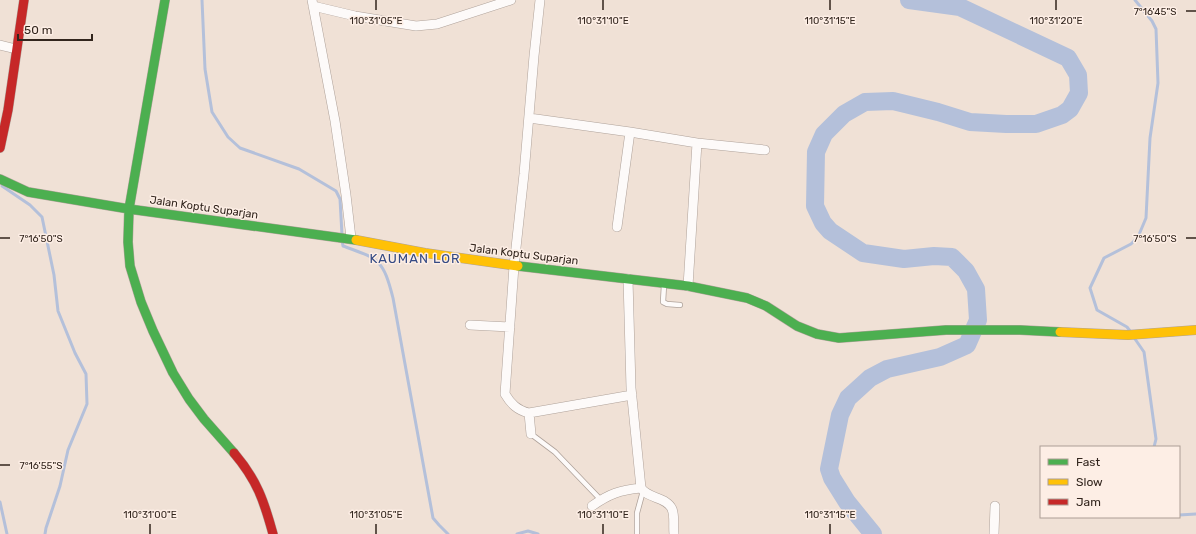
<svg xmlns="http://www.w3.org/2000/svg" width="1196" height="534" font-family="Rubik,sans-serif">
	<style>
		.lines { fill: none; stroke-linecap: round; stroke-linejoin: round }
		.stream { stroke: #b4c0da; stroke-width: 3 }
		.river { stroke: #b4c0da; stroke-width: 18 }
		.lane-casing { stroke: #afa29a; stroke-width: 6 }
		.street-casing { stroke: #afa29a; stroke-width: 10 }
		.fast-casing { stroke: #afa29a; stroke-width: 10 }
		.slow-casing { stroke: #afa29a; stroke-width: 10 }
		.jam-casing { stroke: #afa29a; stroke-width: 10 }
		.lane { stroke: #fdfaf9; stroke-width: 4.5 }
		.street { stroke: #fdfaf9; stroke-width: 9 }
		.fast { stroke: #4caf50; stroke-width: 9 }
		.slow { stroke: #ffc107; stroke-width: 9 }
		.jam { stroke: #c62828; stroke-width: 9 }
		.ticks { fill: none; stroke: #32251d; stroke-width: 1.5 }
		.labels { text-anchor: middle; stroke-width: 3; stroke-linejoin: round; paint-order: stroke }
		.street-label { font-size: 11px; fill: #32251d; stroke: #fdeee5 }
		.quarter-label { font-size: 13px; letter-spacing: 1px; fill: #344a84; stroke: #fdeee5 }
		.ticks-label { font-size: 10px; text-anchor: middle; fill: #32251d; stroke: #fdeee5; stroke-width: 3; stroke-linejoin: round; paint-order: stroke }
	</style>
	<rect width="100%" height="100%" fill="#f0e1d6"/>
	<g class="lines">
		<path class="stream" d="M202 0 205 69 212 112 228 137 240 148 299 169 336 191 340 199 342 235
			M2 186 30 205 42 217 54 275 58 311 75 353 86 374 87 404 68 450 60 486 46 528 45 534
			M342 240 343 246C379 259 383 259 393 298L433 518 439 525 448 534
			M1130 331 1127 327 1097 310 1090 288 1104 258 1131 244 1138 237 1146 218 1150 138 1158 83 1156 29 1152 21 1135 0
			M1135 339 1144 352 1156 439 1154 447
			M0 502 7 534
			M1179 515 1196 514
			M517 534 528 531 538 534"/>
		<path class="river" d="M873 534 847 502 832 478 829 469 840 415 848 398 870 378 887 369 940 357 967 345 978 320 976 289 966 271 952 257 934 256 904 259 863 253 830 231 823 223 815 206 816 152 824 134 844 114 865 102 893 101 938 112 970 122 1006 124H1036L1062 115 1070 109 1079 93 1078 75 1068 58 960 7 909 0"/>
		<defs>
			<path id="lane" d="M664 285 663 302 667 304 680 305
				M531 434 555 452 601 500
				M637 534V513L643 491"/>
			<path id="street" d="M312 0 335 121 346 195 351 238
				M540 0 534 56 524 174 514 266 505 394C511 404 517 410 529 413L632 395
				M313 6 355 16 416 26 437 24 511 0
				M0 45 16 49
				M529 118 630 132 697 143 688 286
				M697 143 765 150
				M617 227 630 132
				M628 279 631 388 641 488C648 499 667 497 672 509 675 516 673 526 674 534
				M470 325 510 327
				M529 413 531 434
				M592 506C609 494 620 490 641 488
				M994 534 995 506"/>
			<path id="fast" d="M165 0 129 209 128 242 130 266 141 302 153 331 173 373 189 399 204 419 234 453
				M0 179 28 192 129 209 356 240
				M518 266 688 286 747 298 766 306 797 326 817 334 839 338 946 330H1020L1060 332"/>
			<path id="slow" d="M356 240 425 253 518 266
				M1060 332 1128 335 1196 330"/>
			<path id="jam" d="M0 148 8 110 24 0
				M234 453C257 480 264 501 273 534"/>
		</defs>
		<use href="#lane" class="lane-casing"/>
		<use href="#street" class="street-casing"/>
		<use href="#fast" class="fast-casing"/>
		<use href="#slow" class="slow-casing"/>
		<use href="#jam" class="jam-casing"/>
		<use href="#lane" class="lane"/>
		<use href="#street" class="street"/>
		<use href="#fast" class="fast"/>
		<use href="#slow" class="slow"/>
		<use href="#jam" class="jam"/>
	</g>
	<path class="ticks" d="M376 0V10M603 0V10M830 0V10M1056 0V10M1186 11H1196M0 238H10M1186 238H1196M0 465H10M150 524V534M376 524V534M603 524V534M830 524V534"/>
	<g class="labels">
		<g class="street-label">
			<text transform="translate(204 207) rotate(8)" y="4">Jalan Koptu Suparjan</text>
			<text transform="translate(524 254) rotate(7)" y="4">Jalan Koptu Suparjan</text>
		</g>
		<g class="quarter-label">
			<text x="415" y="263">KAUMAN LOR</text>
		</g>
	</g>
	<g class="ticks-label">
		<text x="1155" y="15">7°16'45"S</text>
		<text x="376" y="24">110°31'05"E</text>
		<text x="603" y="24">110°31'10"E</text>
		<text x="830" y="24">110°31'15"E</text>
		<text x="1056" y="24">110°31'20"E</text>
		<text x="41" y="242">7°16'50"S</text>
		<text x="1155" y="242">7°16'50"S</text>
		<text x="41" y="469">7°16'55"S</text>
		<text x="150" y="518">110°31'00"E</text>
		<text x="376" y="518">110°31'05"E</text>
		<text x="603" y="518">110°31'10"E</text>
		<text x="830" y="518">110°31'15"E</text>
	</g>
	<rect x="1040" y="446" width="140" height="72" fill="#fdeee5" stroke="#ac9e95"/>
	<rect x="1048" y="459" width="20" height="6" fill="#4caf50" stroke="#ac9e95"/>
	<text x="1076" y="466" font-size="12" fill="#32251d">Fast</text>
	<rect x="1048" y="479" width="20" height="6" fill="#ffc107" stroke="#ac9e95"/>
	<text x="1076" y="486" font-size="12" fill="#32251d">Slow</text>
	<rect x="1048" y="499" width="20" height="6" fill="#c62828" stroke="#ac9e95"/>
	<text x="1076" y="506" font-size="12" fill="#32251d">Jam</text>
	<path d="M18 34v6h74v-6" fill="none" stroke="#32251d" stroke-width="2"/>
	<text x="24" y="34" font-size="12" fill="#32251d" stroke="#fdeee5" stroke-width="3" paint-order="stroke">50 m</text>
</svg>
